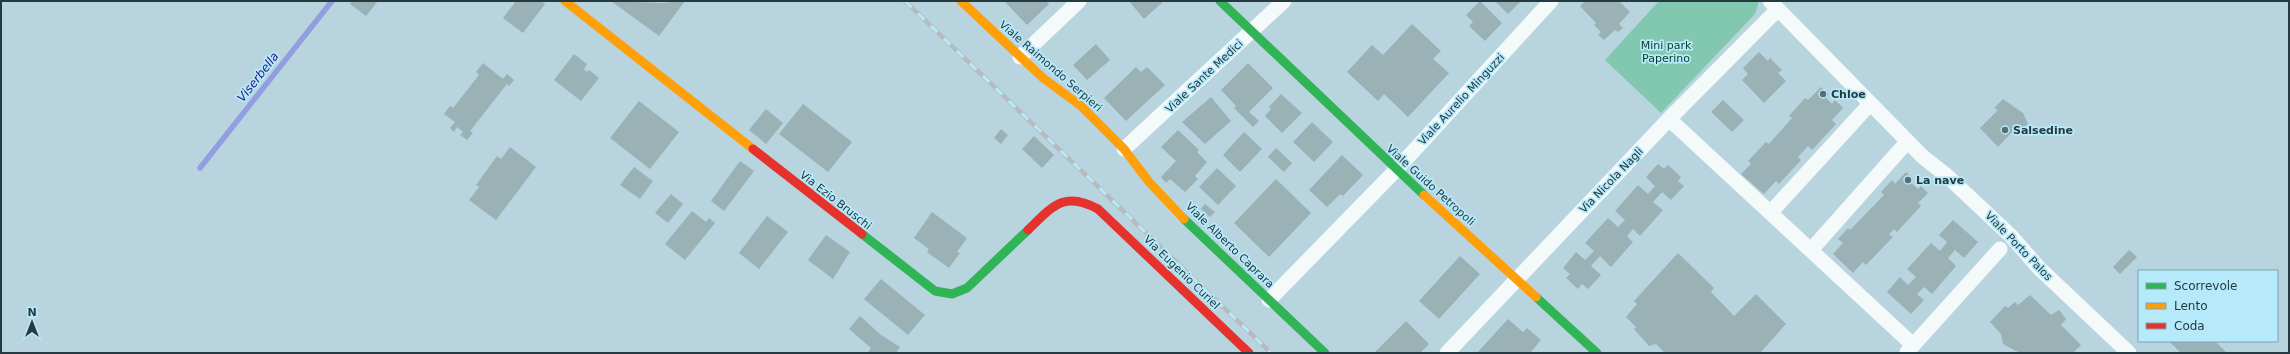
<svg xmlns="http://www.w3.org/2000/svg" width="2290" height="354" font-family="'DejaVu Sans',sans-serif">
	<style>
		.green { fill: #82c8b1 }
		.lines { fill: none; stroke-linecap: round; stroke-linejoin: round }
		.stream { stroke: #939ee1; stroke-width: 5.5 }
		.building { fill: #9ab1b6 }
		.street { stroke: #f4f9fa; stroke-width: 15 }
		.fast { stroke: #30b455; stroke-width: 9 }
		.slow { stroke: #ff9f0a; stroke-width: 9 }
		.jam { stroke: #e5322d; stroke-width: 9 }
		.rail-casing { stroke: #b5bcbf; stroke-width: 4.5 }
		.rail { stroke: #b6eafb; stroke-width: 3; stroke-dasharray: 9; stroke-linecap: butt }
		.poi-dot { fill: #586f77; stroke: #b6eafb; stroke-width: 1.5 }
		.labels { text-anchor: middle; stroke-width: 3.5; stroke-linejoin: round; paint-order: stroke }
		.park-label { font-size: 11px; fill: #083c26; stroke: #b6eafb }
		.street-label { font-size: 11px; fill: #253940; stroke: #b6eafb }
		.poi-label { font-size: 11px; font-weight: bold; fill: #253940; stroke: #b6eafb; text-anchor: start }
		.water-label { font-size: 12px; font-style: italic; fill: #2c1a84; stroke: #b6eafb }
	</style>
	<rect width="100%" height="100%" fill="#b8d4de"/>
	<path class="green" d="M1659 1H1759L1755 14 1661 113 1605 60Z"/>
	<g class="lines">
		<path class="stream" d="M200 168 332 1"/>
	</g>
	<path class="building" d="M352 1H378L366 16 350 4Z
		M516 1H541L545 4 523 33 503 18Z
		M611 1 661 3 685 1 659 36Z
		M1004 1H1046L1049 4 1027 25Z
		M1129 1H1164L1144 19Z
		M1480 1 1502 23 1485 41 1469 26 1473 22 1466 15Z
		M1495 1H1521L1508 14Z
		M1585 1H1619L1630 12 1619 24 1623 28 1618 32 1615 30 1604 40 1598 35 1601 32 1594 25 1596 23 1580 6Z
		M1412 24 1441 51 1433 59 1449 73 1408 117 1384 94 1378 101 1347 72 1372 45 1383 55Z
		M1096 44 1110 60 1087 80 1073 65Z
		M1759 52 1768 61 1770 58 1782 70 1778 73 1786 81 1764 103 1742 80 1748 74 1743 68Z
		M574 54 587 64 584 69 587 72 589 70 599 78 581 101 554 80Z
		M483 63 503 79 507 74 514 80 509 86 507 84 470 131 473 133 467 140 460 135 463 132 457 127 454 132 450 128 455 122 444 114 450 106 453 108 479 75 476 72Z
		M1248 63 1273 88 1249 112 1259 121 1253 127 1234 108 1236 106 1221 90Z
		M1136 67 1141 72 1147 67 1165 85 1126 121 1104 98Z
		M1821 87 1829 94 1826 98 1832 104 1835 100 1843 108 1832 120 1836 124 1812 150 1808 146 1798 157 1801 160 1779 184 1776 181 1764 194 1741 174 1751 164 1748 161 1766 142 1769 144 1792 118 1789 116 1805 98 1808 100Z
		M1281 94 1302 113 1282 133 1265 116 1271 109 1269 107Z
		M1211 97 1231 121 1205 144 1182 122Z
		M2003 99 2023 113 2028 124 2019 132 2015 129 1998 147 1980 128 1998 110 1994 108Z
		M1723 100 1744 120 1732 132 1711 112Z
		M639 101 679 132 650 169 610 138Z
		M803 104 852 142 828 172 779 134Z
		M766 109 783 123 766 144 749 130Z
		M1312 122 1333 142 1314 162 1293 142Z
		M1001 129 1008 135 1001 144 994 138Z
		M1178 130 1199 150 1197 152 1207 162 1195 176 1198 179 1185 192 1170 179 1166 183 1161 177 1176 161 1161 147Z
		M1244 132 1262 149 1240 172 1223 155Z
		M1034 136 1054 155 1042 168 1022 149Z
		M510 147 536 167 496 220 469 200 479 187 476 185 497 156 501 159Z
		M1276 148 1292 163 1284 172 1268 157Z
		M1342 155 1363 175 1343 196 1340 194 1327 207 1309 190Z
		M740 161 754 171 724 211 711 201Z
		M1658 164 1664 169 1668 165 1681 177 1678 181 1684 186 1671 200 1662 192 1653 202 1663 210 1640 236 1633 229 1627 236 1633 242 1611 267 1600 256 1591 266 1601 275 1588 289 1582 284 1578 289 1566 278 1570 274 1563 268 1576 252 1585 260 1594 251 1585 243 1608 218 1618 227 1625 220 1615 211 1638 185 1648 194 1655 186 1646 177Z
		M634 167 653 181 640 199 620 185Z
		M1217 168 1236 186 1218 205 1199 187Z
		M1906 172 1913 179 1910 182 1918 189 1921 186 1928 193 1918 203 1921 206 1897 232 1894 229 1889 234 1893 237 1866 265 1863 262 1853 273 1833 254 1843 243 1838 239 1848 228 1850 230 1884 195 1881 192 1892 180 1895 184Z
		M1276 179 1311 213 1269 257 1234 223Z
		M671 194 683 204 668 223 655 213Z
		M1205 204 1215 212 1210 217 1201 209Z
		M692 211 706 222 709 218 715 223 685 260 665 244Z
		M932 212 967 238 957 252 960 253 949 268 927 252 929 249 914 238Z
		M767 216 788 232 759 269 739 253Z
		M1953 220 1978 242 1964 258 1955 250 1948 258 1956 266 1932 294 1924 287 1917 294 1924 300 1911 314 1887 292 1900 277 1908 285 1916 277 1907 269 1931 243 1940 251 1947 242 1939 235Z
		M826 235 850 252 833 279 808 260Z
		M2129 250 2137 257 2120 274 2113 267Z
		M1678 253 1714 288 1711 292 1734 316 1756 294 1786 324 1760 353H1665L1656 344 1649 346 1634 329 1636 327 1626 317 1637 304 1634 301Z
		M1460 256 1480 274 1439 319 1419 301Z
		M881 279 925 315 908 335 864 299Z
		M2030 295 2051 315 2059 310 2066 319 2061 325 2081 345 2073 353H2020L2003 344 2001 334 1990 322 2005 306 2008 308 2015 302 2018 305Z
		M860 316 881 335 900 347 896 353H868L871 348 849 329Z
		M1508 319 1523 332 1527 328 1541 340 1530 353H1479L1478 352Z
		M1406 321 1429 344 1420 353H1374Z
		M2169 341H2215L2226 352 2181 353Z"/>
	<g class="lines">
		<path class="street" d="M1770 1 1923 157 1946 175 2011 236 2039 268 2129 353
			M1020 57 1079 1
			M1669 119 1913 345
			M1124 149 1284 1
			M1771 212 1870 104
			M1811 250 1907 142
			M1269 300 1396 170 1551 1
			M1907 352 2000 249
			M1447 353 1669 119 1778 9"/>
		<path class="fast" d="M1220 1 1424 195
			M1184 219 1325 353
			M862 234 935 291 952 294 967 288 1028 230
			M1536 297 1597 353"/>
		<path class="slow" d="M565 1 753 149
			M961 1 1043 78 1081 106 1124 149 1149 182 1184 219
			M1424 195 1536 297"/>
		<path class="jam" d="M753 149 862 234
			M1028 230C1052 207 1064 190 1098 209L1249 353"/>
		<defs>
			<path id="rail" d="M905 1 1271 353"/>
		</defs>
		<use href="#rail" class="rail-casing"/>
		<use href="#rail" class="rail"/>
	</g>
	<g class="poi-dot">
		<circle cx="1823" cy="94" r="4"/>
		<circle cx="2005" cy="130" r="4"/>
		<circle cx="1908" cy="180" r="4"/>
	</g>
	<g class="labels">
		<g class="park-label">
			<text x="1666" y="49">Mini park<tspan x="1666" dy="13">Paperino</tspan></text>
		</g>
		<g class="street-label">
			<text transform="translate(1051 66) rotate(41)" y="4">Viale Raimondo Serpieri</text>
			<text transform="translate(1204 76) rotate(-43)" y="4">Viale Sante Medici</text>
			<text transform="translate(1461 99) rotate(-47)" y="4">Viale Aurelio Minguzzi</text>
			<text transform="translate(1611 180) rotate(-46)" y="4">Via Nicola Nagli</text>
			<text transform="translate(1431 185) rotate(42)" y="4">Viale Guido Petropoli</text>
			<text transform="translate(836 200) rotate(38)" y="4">Via Ezio Bruschi</text>
			<text transform="translate(1230 245) rotate(44)" y="4">Viale Alberto Caprara</text>
			<text transform="translate(2019 246) rotate(46)" y="4">Viale Porto Palos</text>
			<text transform="translate(1182 272) rotate(44)" y="4">Via Eugenio Curiel</text>
		</g>
		<g class="poi-label">
			<text x="1831" y="98">Chloe</text>
			<text x="2013" y="134">Salsedine</text>
			<text x="1916" y="184">La nave</text>
		</g>
		<g class="water-label">
			<text transform="translate(258 77) rotate(-52)" y="4">Viserbella</text>
		</g>
	</g>
	<rect width="2290" height="354" fill="none" stroke="#253940" stroke-width="4"/>
	<rect x="2138" y="270" width="140" height="72" fill="#b6eafb" stroke="#7ca3b0"/>
	<rect x="2146" y="283" width="20" height="6" fill="#30b455" stroke="#7ca3b0"/>
	<text x="2174" y="290" font-size="12" fill="#253940">Scorrevole</text>
	<rect x="2146" y="303" width="20" height="6" fill="#ff9f0a" stroke="#7ca3b0"/>
	<text x="2174" y="310" font-size="12" fill="#253940">Lento</text>
	<rect x="2146" y="323" width="20" height="6" fill="#e5322d" stroke="#7ca3b0"/>
	<text x="2174" y="330" font-size="12" fill="#253940">Coda</text>
	<g transform="translate(32 322)" stroke="#b6eafb" stroke-width="3" paint-order="stroke">
	<path d="M0-3L7 15L0 10L-7 15Z" fill="#253940"/>
	<text y="-6" font-size="11" font-weight="bold" text-anchor="middle" fill="#253940">N</text>
	</g>
</svg>
